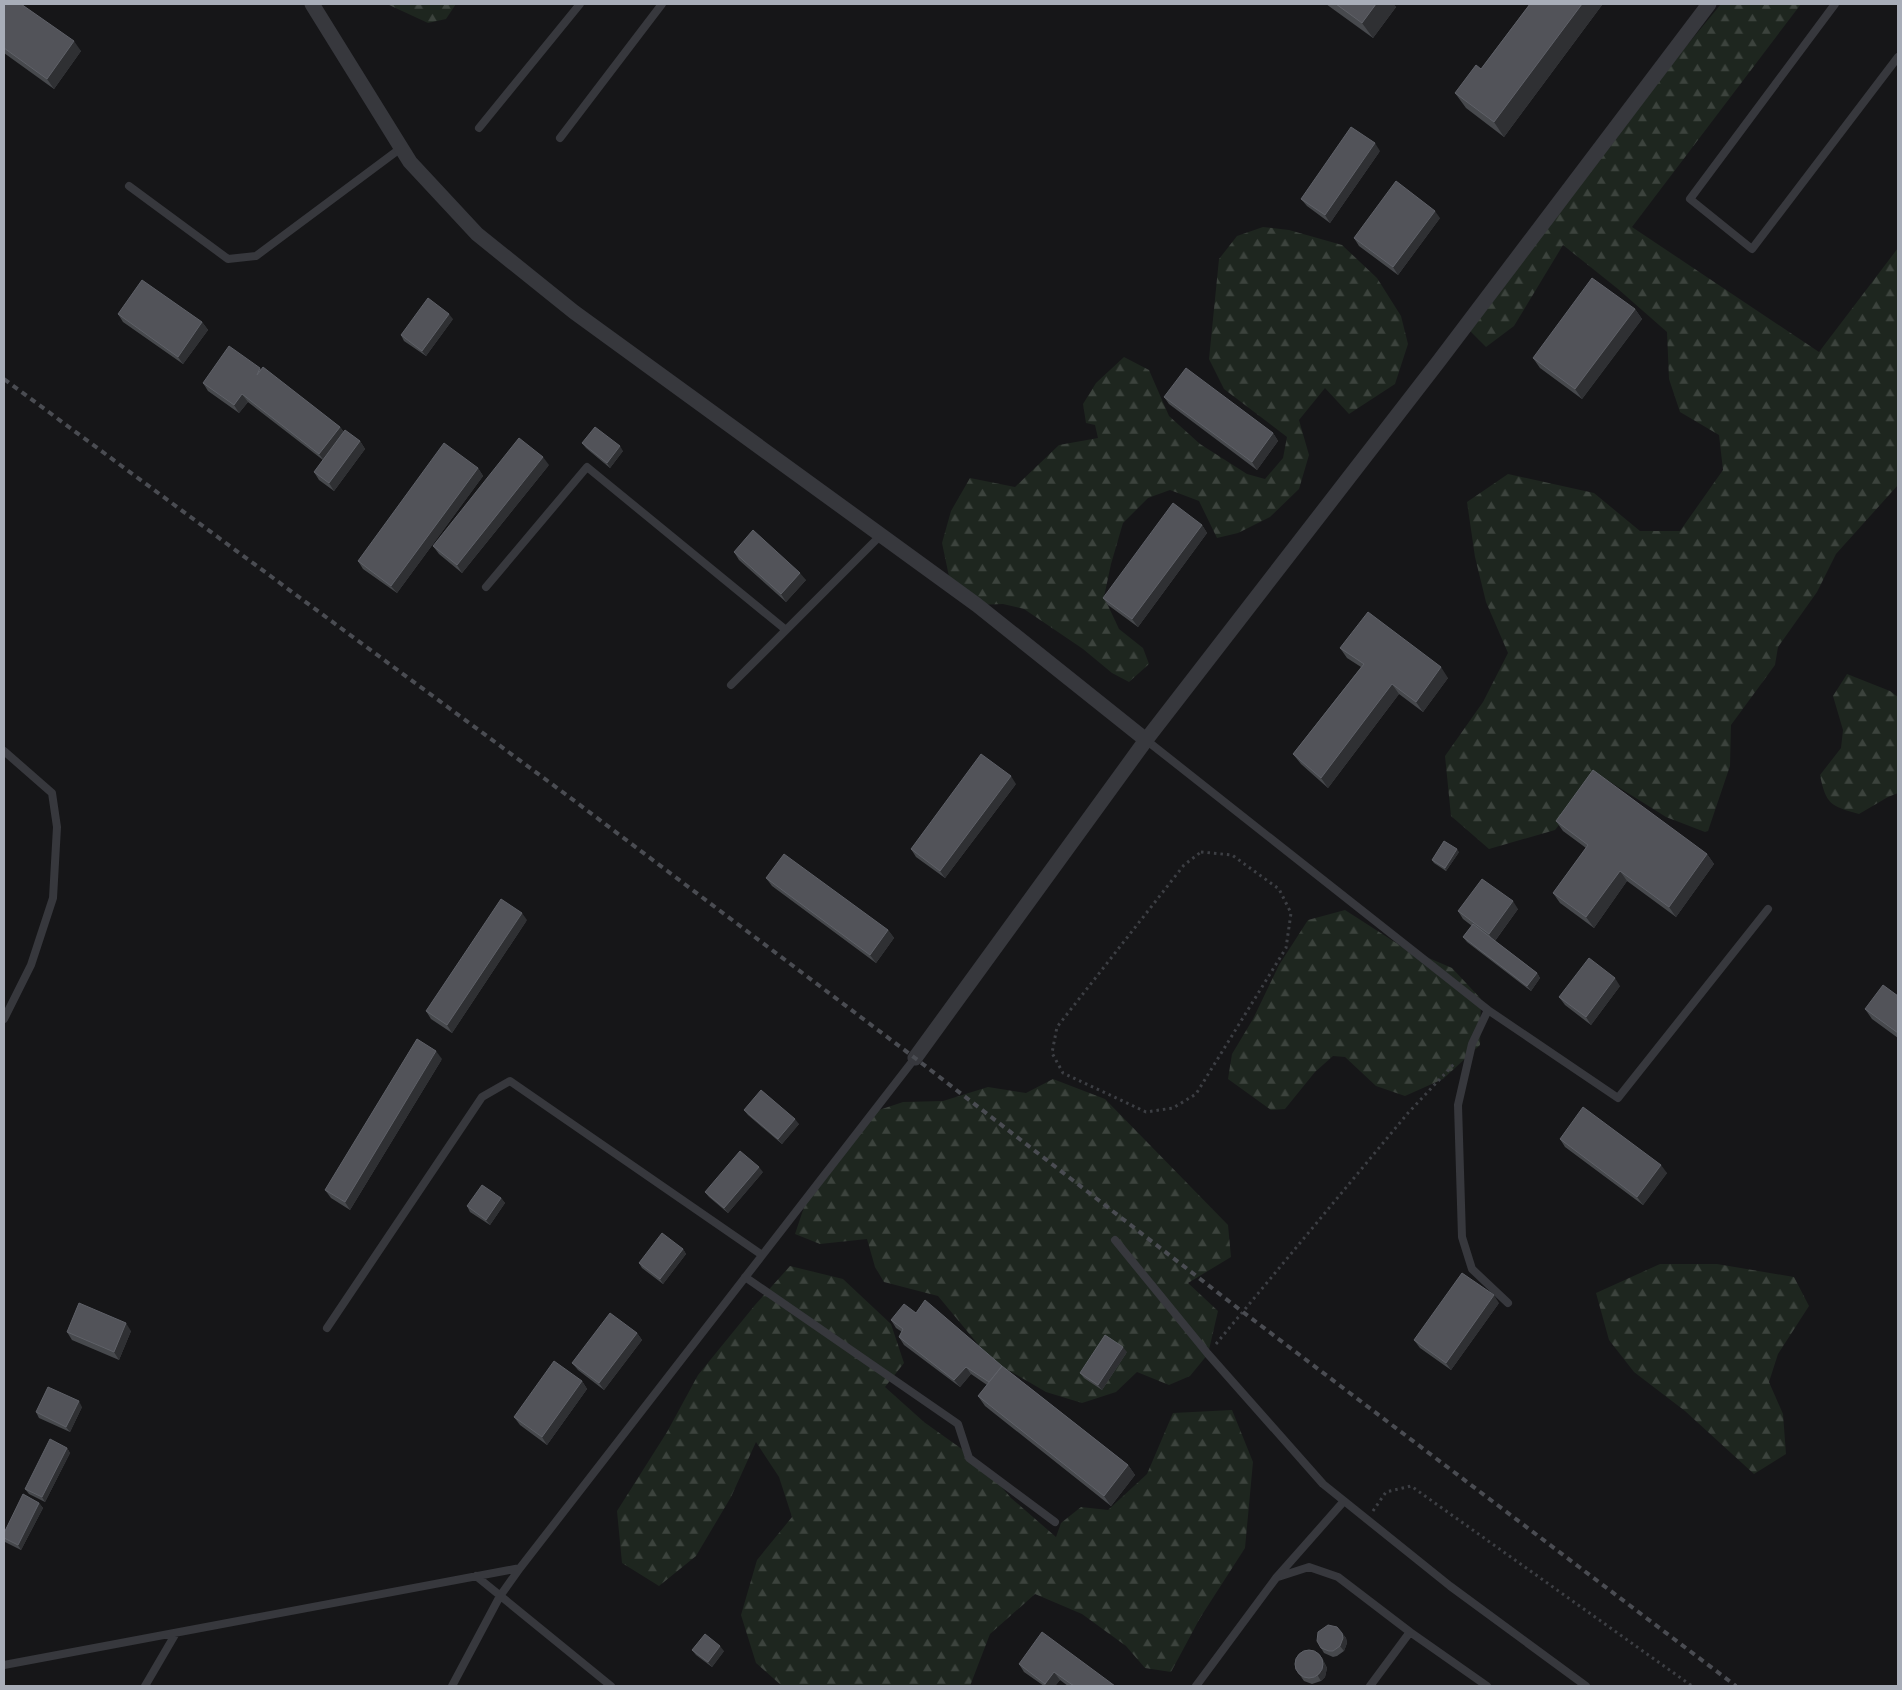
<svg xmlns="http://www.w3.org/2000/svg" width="1902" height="1690" font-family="Rubik,sans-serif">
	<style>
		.forest { fill: url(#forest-firs) }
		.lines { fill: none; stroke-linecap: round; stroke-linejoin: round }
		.path { stroke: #3d3f44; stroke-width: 3; stroke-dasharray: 2.5 4; stroke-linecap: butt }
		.service { stroke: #37383d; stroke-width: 8 }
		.minor { stroke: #37383d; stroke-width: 15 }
		.rail { stroke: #4a4c52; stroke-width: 4; stroke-dasharray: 6 5; stroke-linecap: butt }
		.wall { fill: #47494d }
		.shaded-wall { fill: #2f3033 }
		.building { fill: #525359; stroke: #5f6168 }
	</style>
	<defs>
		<pattern id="forest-firs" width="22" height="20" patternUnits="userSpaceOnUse" patternTransform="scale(1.25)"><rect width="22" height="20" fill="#1e261f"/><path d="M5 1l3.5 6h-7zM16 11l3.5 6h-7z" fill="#3c433d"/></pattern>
	</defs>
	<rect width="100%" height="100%" fill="#161618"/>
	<path class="forest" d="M387 4H456L446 19 428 23Z
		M1721 4H1801L1632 227 1819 352 1898 248V485L1836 554 1817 592 1778 647 1775 665 1731 725 1730 766 1708 831 1705 832 1666 817 1599 775 1555 830 1489 849 1451 816 1445 756 1483 702 1508 653 1486 602 1475 557 1467 502 1508 474 1594 493 1640 531H1680L1723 470 1719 435 1680 412 1669 379 1667 332 1618 289 1563 245 1514 326 1486 347 1465 326 1575 181Z
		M1263 227 1289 230 1342 245 1377 278 1401 316 1408 344 1395 384 1349 414 1325 388 1299 420 1309 455 1299 489 1270 517 1238 533 1217 538 1199 501 1170 490 1148 498 1123 523 1111 564 1104 597 1119 629 1143 648 1149 664 1129 682 1112 673 1083 649 1024 609 1003 604 977 605 951 586 942 543 951 511 970 478 1015 487 1059 445 1098 438 1095 425 1086 423 1083 404 1096 383 1124 357 1149 370 1169 416 1200 444 1247 474 1265 479 1283 458 1287 437 1224 389 1209 359 1219 259 1237 236Z
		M1847 674 1890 691 1898 697V793L1888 797 1859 814C1830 806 1826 804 1820 775L1841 748 1843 730 1833 696Z
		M1345 910 1401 946 1452 968 1481 999 1480 1045 1443 1079 1405 1096 1376 1086 1345 1057 1333 1056 1315 1072 1285 1109 1271 1110 1228 1079 1232 1054 1253 1019 1279 965 1308 920Z
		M1053 1079 1105 1099 1228 1225 1231 1257 1188 1283 1218 1311 1208 1354 1190 1376 1169 1385 1137 1372 1116 1392 1082 1403 1046 1392 991 1360 938 1296 884 1282 875 1267 867 1239 820 1244 795 1234 807 1198 873 1112 903 1102 943 1101 988 1087 1026 1093Z
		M1660 1264H1717L1794 1277 1809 1306 1778 1354 1769 1382 1783 1414 1786 1454 1754 1474 1685 1411 1634 1372 1609 1340 1596 1293Z
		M790 1266 843 1279 891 1324 904 1363 885 1387 924 1422 980 1462 1011 1498 1056 1537 1061 1523 1081 1507 1108 1510 1147 1474 1173 1413 1232 1410 1253 1462 1245 1548 1200 1618 1171 1672 1145 1668 1126 1646 1082 1614 1035 1594 990 1634 970 1686H782L756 1663 741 1615 757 1560 792 1517 779 1477 756 1442 731 1497 696 1556 659 1586 622 1563 617 1511 667 1432 698 1375 755 1305Z"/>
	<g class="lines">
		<path class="path" d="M1201 852 1232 855 1279 889 1291 913 1286 948 1196 1094 1173 1108 1146 1112 1063 1073 1052 1053 1057 1027 1184 865Z
			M1216 1344 1408 1113 1455 1063
			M1373 1511 1386 1492 1411 1486 1692 1686"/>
		<path class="service" d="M1835 4 1690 199 1752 249 1898 57
			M479 128 580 4
			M560 138 662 4
			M129 186 228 259 256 256 401 148
			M486 587 587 467 786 630
			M731 685 881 535
			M1146 740 1488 1010 1472 1044 1458 1105 1462 1237 1472 1269 1508 1303
			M4 751 52 793 57 827 53 898 31 965 4 1019
			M1488 1010 1618 1098 1768 909
			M1115 1240 1208 1354 1323 1484 1450 1586 1586 1686
			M745 1277 958 1424 969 1458 1055 1522
			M327 1328 482 1097 510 1081 762 1255
			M476 1576 611 1686
			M1278 1577 1309 1567 1338 1577 1410 1632 1370 1686
			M1410 1632 1487 1686
			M4 1665 520 1568 915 1058
			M145 1686 176 1633
			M452 1686 500 1596 520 1568
			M1196 1686 1276 1578 1344 1501"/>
		<path class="minor" d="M312 4 410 162 477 234 574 312 977 605 1146 740
			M915 1058 1146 740 1439 361 1709 4"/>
		<path class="rail" d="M4 379 568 796 915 1058 1239 1309 1736 1686"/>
	</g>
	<path class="wall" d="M4 4 81 51 54 89 4 53Z
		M1326 4H1393L1396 7 1373 38Z
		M1530 4H1601L1602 5 1504 137 1466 108 1455 93 1481 69Z
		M1380 151 1330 223 1307 206 1301 199Z
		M1440 218 1398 275 1359 246 1354 238Z
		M1635 309 1642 319 1582 399 1540 368 1533 358Z
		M118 314 202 322 208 330 183 364 123 322Z
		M453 319 426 356 404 341 401 335Z
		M261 369 340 427 344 432 360 441 365 449 334 491 319 480 314 472 323 460 248 402 239 413 208 391 203 383Z
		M1164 397 1273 433 1278 441 1257 470 1169 404Z
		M582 443 623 451 610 468 586 448Z
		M549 465 462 573 439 554 433 546Z
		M478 468 483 476 397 593 363 569 358 561Z
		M1202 525 1207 533 1138 627 1108 605 1103 598Z
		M734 552 806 580 786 602 739 560Z
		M1340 648 1448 678 1423 712 1399 694 1328 788 1301 764 1293 754 1361 667 1347 658Z
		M1016 784 945 878 916 857 911 849Z
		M1556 821 1707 854 1714 864 1676 917 1627 881 1594 928 1560 903 1553 893 1586 848 1563 831Z
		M1459 852 1446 871 1434 863 1432 860Z
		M766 878 888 930 894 938 876 963 772 886Z
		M1518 909 1495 941 1537 973 1540 978 1531 991 1467 942 1463 937 1472 926 1463 919 1458 911Z
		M527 920 452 1033 431 1019 426 1011Z
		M1620 986 1591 1025 1565 1005 1559 997Z
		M1898 996V1038L1872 1019 1865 1009Z
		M442 1059 350 1210 331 1198 325 1190Z
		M744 1110 799 1124 782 1144 748 1115Z
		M1560 1139 1667 1173 1643 1205 1565 1147Z
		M763 1172 728 1213 709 1197 705 1192Z
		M501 1198 505 1203 490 1225 470 1212 467 1206Z
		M683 1249 686 1254 663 1284 642 1268 639 1263Z
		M1499 1303 1451 1370 1420 1348 1414 1340Z
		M916 1313 1002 1366 1128 1465 1135 1475 1111 1506 985 1406 978 1396 987 1385 971 1374 960 1387 904 1345 899 1337 902 1332 896 1328 891 1320Z
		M131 1331 119 1360 72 1340 67 1332Z
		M637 1333 642 1340 604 1390 578 1370 572 1363Z
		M1127 1352 1102 1390 1084 1378 1080 1373Z
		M582 1381 587 1389 547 1445 520 1425 514 1417Z
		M82 1407 70 1432 39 1418 36 1412Z
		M67 1448 70 1453 45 1502 29 1494 25 1489Z
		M39 1503 43 1508 21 1550 5 1542 4 1540V1533Z
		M1342 1633 1346 1638 1347 1643 1344 1651 1337 1656 1333 1657 1324 1653 1321 1648Z
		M692 1650 724 1651 712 1667 696 1655Z
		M1323 1660 1327 1668 1325 1677 1321 1681 1312 1684 1304 1681 1295 1668Z
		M1019 1664 1115 1686H1068L1060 1680 1055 1686H1044L1024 1672Z"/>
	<path class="shaded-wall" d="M1376 4H1393L1396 7 1373 38 1362 23Z
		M1582 4H1601L1602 5 1504 137 1494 122Z
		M74 41 81 51 54 89 47 79Z
		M1375 143 1380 151 1330 223 1325 215Z
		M1435 211 1440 218 1398 275 1393 267Z
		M1635 309 1642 319 1582 399 1575 389Z
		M449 314 453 319 426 356 422 351Z
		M202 322 208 330 183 364 178 357Z
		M242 394 248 402 239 413 234 405Z
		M340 427 346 435 325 462 319 454Z
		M1273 433 1278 441 1257 470 1252 462Z
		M360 441 365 449 334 491 329 483Z
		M620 446 623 451 610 468 607 463Z
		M543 457 549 465 462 573 457 565Z
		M478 468 483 476 397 593 391 586Z
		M1202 525 1207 533 1138 627 1132 619Z
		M800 573 806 580 786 602 781 594Z
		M1441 667 1448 678 1423 712 1416 702Z
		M1392 684 1399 694 1328 788 1321 778Z
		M1011 776 1016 784 945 878 940 871Z
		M1457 849 1459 852 1446 871 1445 868Z
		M1707 854 1714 864 1676 917 1669 907Z
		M1620 871 1627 881 1594 928 1586 917Z
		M1513 901 1518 909 1494 942 1489 934Z
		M522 913 527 920 452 1033 447 1025Z
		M888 930 894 938 876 963 870 955Z
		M1537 973 1540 978 1531 991 1527 986Z
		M1615 978 1620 986 1591 1025 1586 1017Z
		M436 1051 442 1059 350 1210 345 1202Z
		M795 1119 799 1124 782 1144 778 1139Z
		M1661 1165 1667 1173 1643 1205 1637 1197Z
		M759 1167 763 1172 728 1213 724 1208Z
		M501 1198 505 1203 490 1225 486 1220Z
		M683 1249 686 1254 663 1284 660 1279Z
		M1494 1295 1499 1303 1451 1370 1446 1363Z
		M126 1323 131 1331 119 1360 114 1352Z
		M637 1333 642 1340 604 1390 599 1383Z
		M1123 1347 1127 1352 1102 1390 1098 1385Z
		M966 1367 971 1374 960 1387 954 1380Z
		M582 1381 587 1389 547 1445 542 1437Z
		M79 1401 82 1407 70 1432 66 1427Z
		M67 1448 70 1453 45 1502 42 1497Z
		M1128 1465 1135 1475 1111 1506 1104 1496Z
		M39 1503 43 1508 21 1550 18 1545Z
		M1342 1633 1346 1638 1347 1643 1344 1651 1340 1646Z
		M720 1646 724 1651 712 1667 708 1662Z
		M1320 1655 1323 1660 1327 1668 1325 1677 1321 1681 1318 1676Z
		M1054 1672 1060 1680 1055 1686H1047L1045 1684Z"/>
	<path class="building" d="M4 4H21L74 41 47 79 4 48Z
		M1336 4H1376L1362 23Z
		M1530 4H1582L1494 122 1455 93 1476 65 1481 69Z
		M1351 127 1375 143 1325 215 1301 199Z
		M1396 181 1435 211 1393 267 1354 238Z
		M1592 278 1635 309 1575 389 1533 358Z
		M142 280 202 322 178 357 118 314Z
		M428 298 449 314 422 351 401 335Z
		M229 346 260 368 257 375 263 367 340 427 319 454 242 394 234 405 203 383Z
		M1186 368 1273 433 1252 462 1164 397Z
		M595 427 620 446 607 463 582 443Z
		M345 430 360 441 329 483 314 472Z
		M519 438 543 457 457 565 433 546Z
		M444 443 478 468 391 586 358 561Z
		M1173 503 1202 525 1132 619 1103 598Z
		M753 530 800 573 781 594 734 552Z
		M1368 612 1441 667 1416 702 1392 684 1321 778 1293 754 1364 664 1340 648Z
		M981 754 1011 776 940 871 911 849Z
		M1593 770 1707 854 1669 907 1620 871 1586 917 1553 893 1588 845 1556 821Z
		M1444 841 1457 849 1445 868 1432 860Z
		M784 854 888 930 870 955 766 878Z
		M1482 879 1513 901 1489 934 1458 911Z
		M501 899 522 913 447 1025 426 1011Z
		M1473 924 1537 973 1527 986 1463 937Z
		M1589 958 1615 978 1586 1017 1559 997Z
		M1883 985 1898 996V1033L1865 1009Z
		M417 1039 436 1051 345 1202 325 1190Z
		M761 1090 795 1119 778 1139 744 1110Z
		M1583 1107 1661 1165 1637 1197 1560 1139Z
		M740 1151 759 1167 724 1208 705 1192Z
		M482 1185 501 1198 486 1220 467 1206Z
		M662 1233 683 1249 660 1279 639 1263Z
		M1462 1273 1494 1295 1446 1363 1414 1340Z
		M925 1300 1002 1366 989 1382 966 1367 954 1380 899 1337 903 1329 891 1320 904 1304 916 1313Z
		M79 1303 126 1323 114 1352 67 1332Z
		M610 1313 637 1333 599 1383 572 1363Z
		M1105 1335 1123 1347 1098 1385 1080 1373Z
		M554 1361 582 1381 542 1437 514 1417Z
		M1002 1366 1128 1465 1104 1496 978 1396Z
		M48 1387 79 1401 66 1427 36 1412Z
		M50 1439 67 1448 42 1497 25 1489Z
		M23 1494 39 1503 18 1545 4 1538V1533Z
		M1328 1625 1337 1627 1342 1633 1343 1638 1340 1646 1333 1651H1329L1321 1648 1317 1641 1318 1632Z
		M1042 1632 1115 1686H1074L1054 1672 1045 1684 1019 1664Z
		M705 1634 720 1646 708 1662 692 1650Z
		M1295 1664a14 14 0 1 1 28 0a14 14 0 1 1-28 0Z"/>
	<rect width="1902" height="1690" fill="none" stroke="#a8adb8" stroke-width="10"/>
</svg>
